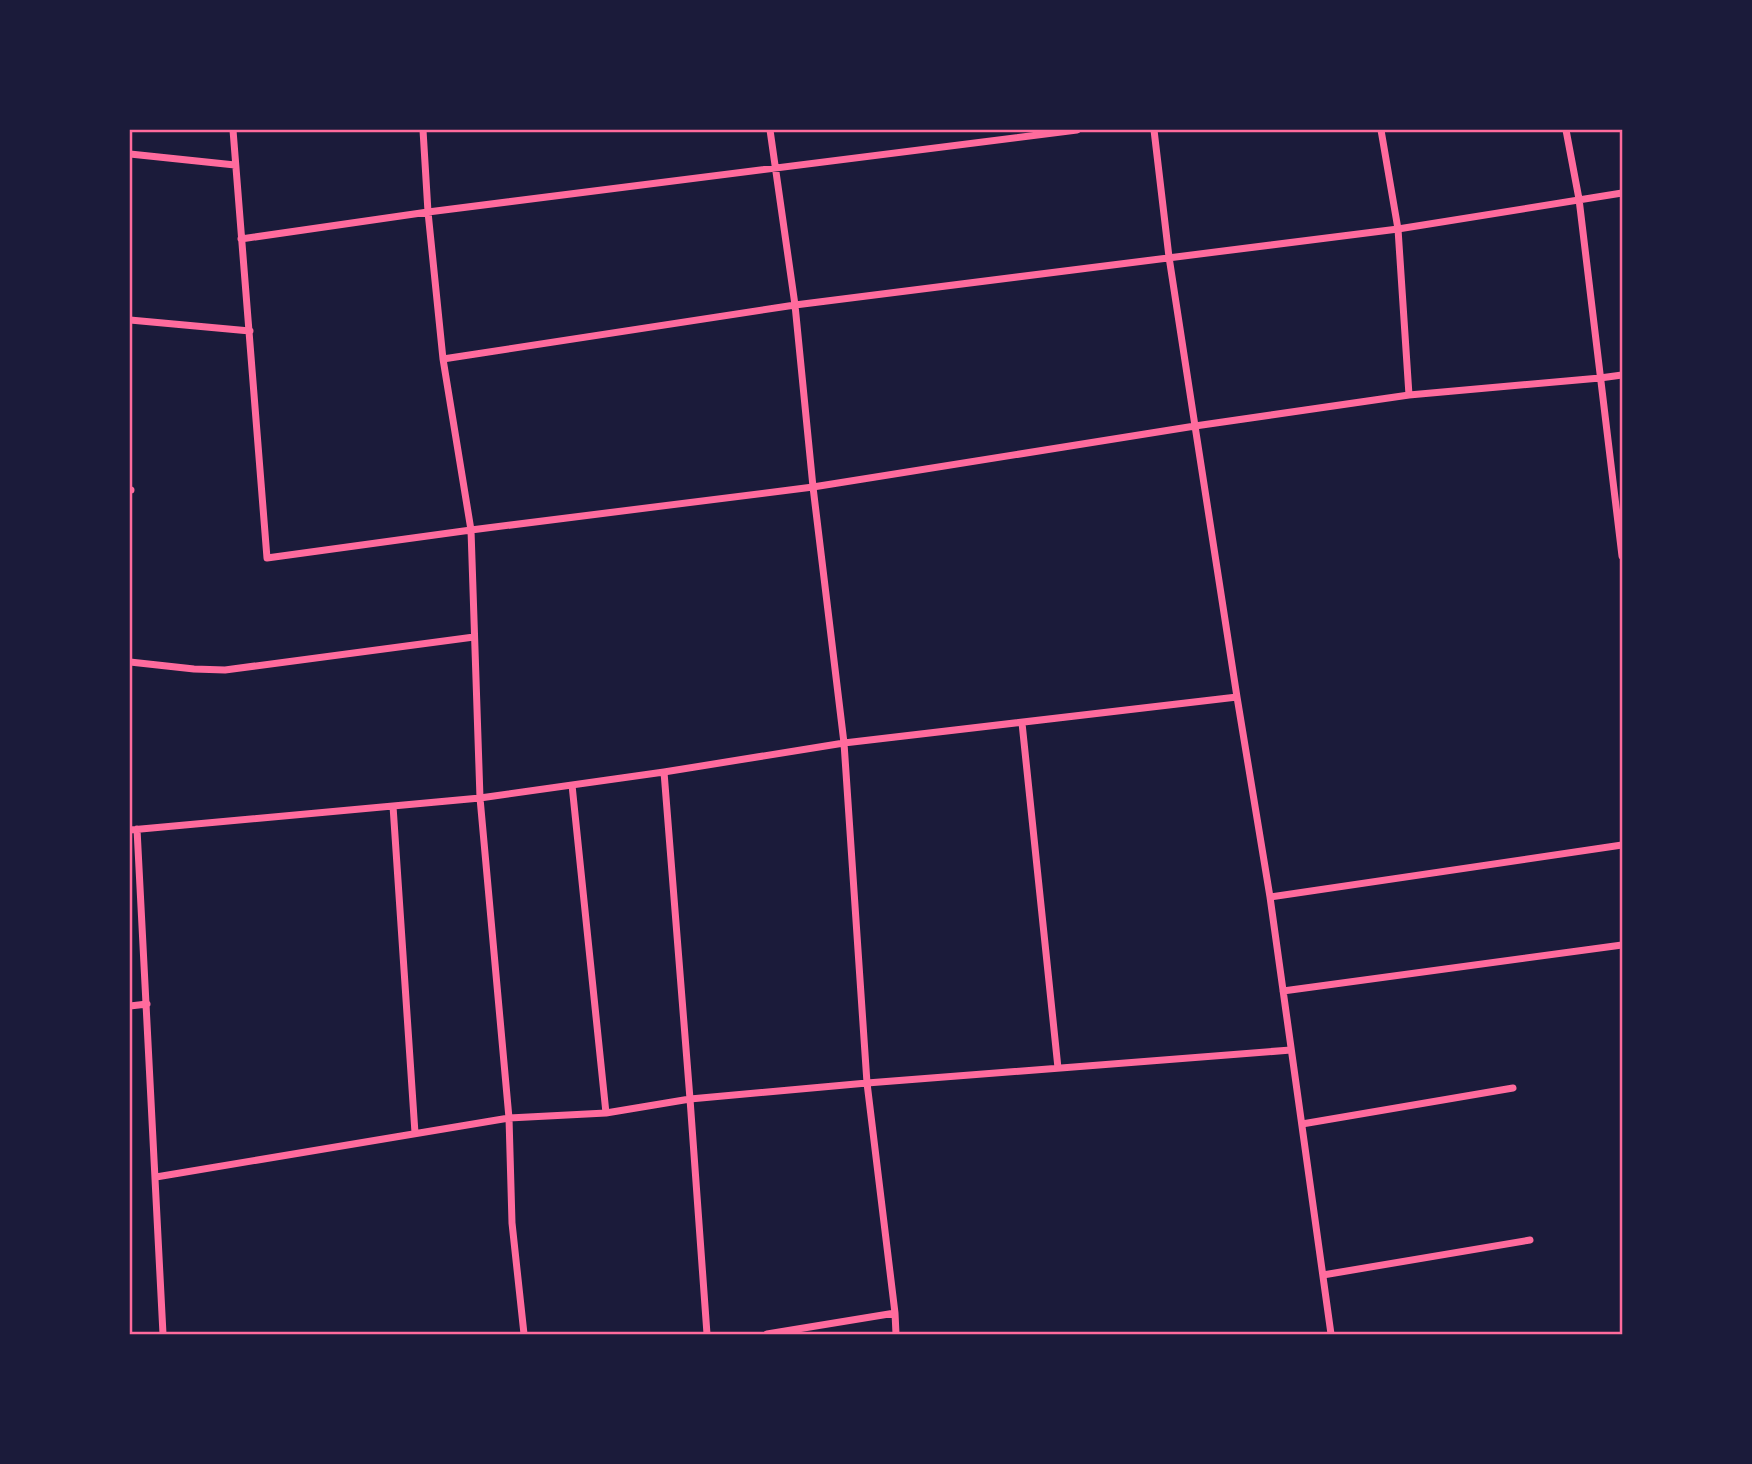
<svg xmlns="http://www.w3.org/2000/svg" width="1752" height="1464" font-family="Signika,sans-serif">
	<style>
		.lines { fill: none; stroke-linecap: round; stroke-linejoin: round }
		.minor { stroke: #ff6b9d; stroke-width: 7 }
		.neatline { fill: none; stroke: #ff6b9d; stroke-width: 2.5 }
	</style>
	<rect width="100%" height="100%" fill="#1b1b3a"/>
	<g class="lines">
		<path class="minor" d="M233 130 267 558 471 530 813 487 1195 426 1237 697
			M423 130 428 212 443 359 471 530 480 798 509 1118 512 1223 524 1334
			M770 130 795 305 813 487 844 743 867 1083 895 1313 896 1334
			M1154 130 1169 257 1195 426 1409 395 1600 378 1622 375
			M1381 130 1398 229 1409 395
			M1566 130 1579 199 1622 556
			M130 154 235 165
			M241 239 428 212 1077 130
			M130 320 250 331
			M443 359 795 305 1398 229 1622 193
			M130 490H131
			M130 662 194 669 225 670 474 637
			M1022 723 1058 1068
			M664 772 690 1099 707 1334
			M572 785 606 1113
			M393 806 415 1133
			M137 829 163 1334
			M130 830 480 798 664 772 844 743 1237 697 1270 897 1331 1334
			M1270 897 1622 845
			M1283 991 1622 945
			M130 1006 147 1004
			M1302 1124 1513 1088
			M156 1177 509 1118 606 1113 690 1099 867 1083 1291 1050
			M1323 1275 1530 1240
			M767 1334 895 1313"/>
	</g>
	<rect width="1752" height="1464" fill="none" stroke="#1b1b3a" stroke-width="262"/>
	<rect x="131" y="131" width="1490" height="1202" class="neatline"/>
</svg>
